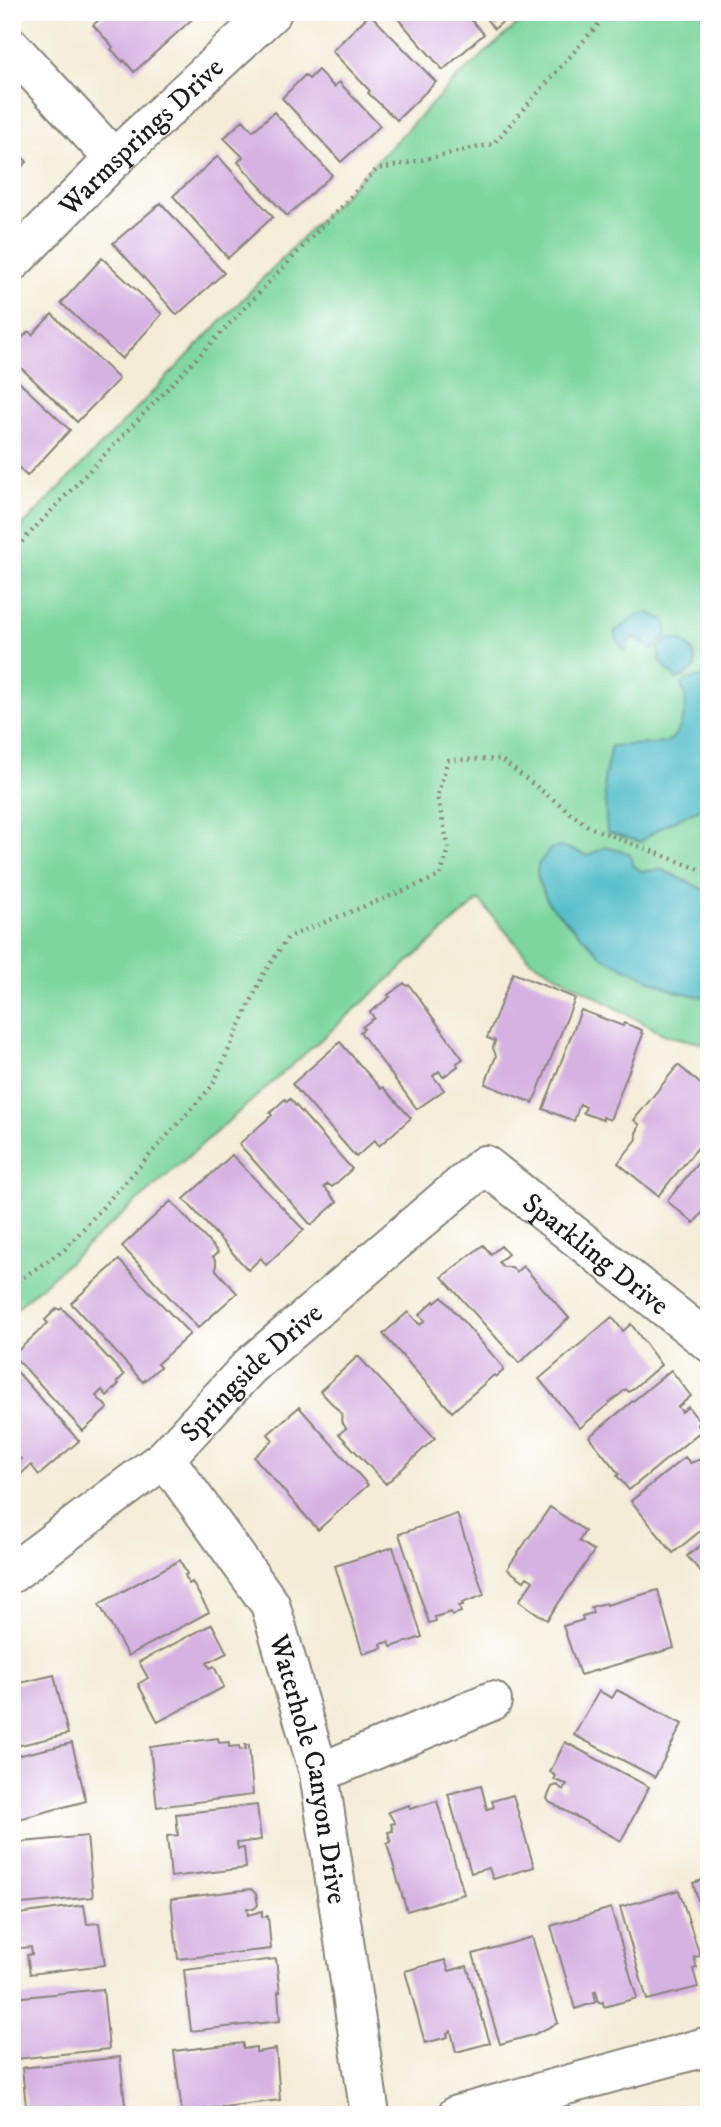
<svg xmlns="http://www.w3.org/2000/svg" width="721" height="2127" font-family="'IM FELL DW Pica',serif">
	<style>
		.green { fill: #7bd69d; stroke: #4c795c; stroke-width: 2 }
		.water { fill: #4fbcc7; stroke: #366c72; stroke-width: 2 }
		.building { fill: #d6b2e2 }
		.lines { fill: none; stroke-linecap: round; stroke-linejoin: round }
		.minor-casing { stroke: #88847a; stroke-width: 42 }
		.path { stroke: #88847a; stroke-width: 4.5; stroke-dasharray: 2 5; stroke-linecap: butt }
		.minor { stroke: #fff; stroke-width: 38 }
		.labels { text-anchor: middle; stroke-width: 6; stroke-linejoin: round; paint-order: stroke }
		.street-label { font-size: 28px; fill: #1c1c1c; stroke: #fff }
	</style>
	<rect width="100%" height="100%" fill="#fff"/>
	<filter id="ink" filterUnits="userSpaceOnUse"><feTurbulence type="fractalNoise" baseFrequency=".0143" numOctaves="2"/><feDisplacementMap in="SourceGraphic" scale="14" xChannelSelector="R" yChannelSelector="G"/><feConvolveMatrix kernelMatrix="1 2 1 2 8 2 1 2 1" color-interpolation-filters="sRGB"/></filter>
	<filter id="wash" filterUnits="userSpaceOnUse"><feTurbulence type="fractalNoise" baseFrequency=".00686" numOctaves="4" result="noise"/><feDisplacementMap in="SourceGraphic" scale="28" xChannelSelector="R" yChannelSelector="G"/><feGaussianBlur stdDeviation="1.57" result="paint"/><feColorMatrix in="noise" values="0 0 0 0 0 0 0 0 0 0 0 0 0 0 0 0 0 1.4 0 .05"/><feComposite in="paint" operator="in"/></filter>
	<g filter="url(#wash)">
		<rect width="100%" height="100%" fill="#f4ecd7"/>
		<path class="green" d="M531 12H709V1045L665 1035 530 960 479 900 12 1312V537L456 79Z"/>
		<path class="water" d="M649 613 666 621C670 636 663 640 652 650L636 637 628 642 625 651 622 648 614 632 639 614Z
			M670 638C688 641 697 651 695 668L683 677 676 679 660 661 658 649Z
			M709 676V806C691 811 654 829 641 842L607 832 604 779 611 746 665 743C682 735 689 707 684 690H682V684L689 679Z
			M565 847 588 856 605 847 629 853 633 865 641 871 663 870 709 892V998L674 991 604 958 549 904 540 885 537 874 538 865 551 848Z"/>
		<g id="blocks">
			<path class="building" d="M108 12H200L134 72 124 60 123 62 111 49 113 47 93 25Z
				M392 12H464L484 34 443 70Z
				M481 12H515L494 29Z
				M370 14 436 82 397 120 368 93 370 91 332 51Z
				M318 70 334 87 339 82 380 126 341 162 282 98 305 75 309 79Z
				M274 112 332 175 287 216 238 162 243 157 224 138 243 120 253 131Z
				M12 146 27 162 12 175Z
				M218 156 273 217 228 258 173 196Z
				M161 203 224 273 177 315 113 243Z
				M102 258 162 314 122 359 61 303Z
				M52 314 119 379 77 422 12 359V348L29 331 32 335Z
				M18 381 70 430 27 476 12 461V387Z
				M513 973 575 998 533 1103 485 1084 496 1056 493 1048 495 1041 487 1038Z
				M404 983 407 986 409 985 463 1059 457 1063 458 1066 443 1077 439 1071 433 1076 444 1090 417 1109 360 1032 364 1029 362 1027 374 1018 370 1012 390 997 388 995Z
				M581 1010 623 1026 624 1023 642 1030 641 1033 643 1034 610 1120 603 1117V1120L583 1113 586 1107 580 1104 574 1121 543 1109Z
				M340 1042 381 1089 383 1087 411 1118 379 1146 375 1140 356 1157 292 1084Z
				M678 1065 709 1091V1134L658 1196 618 1163 637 1139 636 1133 640 1125 634 1120Z
				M285 1099 287 1102 290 1099 352 1169 332 1187 328 1184 324 1187 337 1202 311 1225 239 1144 272 1115 270 1113Z
				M709 1149V1208L707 1207 694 1223 667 1201Z
				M232 1155 304 1230 266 1265 261 1258 248 1270 184 1199Z
				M171 1201 218 1252 213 1257 216 1262V1270L237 1293 198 1328 122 1246Z
				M483 1245 491 1254 501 1246 508 1254 499 1262 503 1267H512L516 1272 523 1266 569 1318 519 1363 442 1277Z
				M119 1260 190 1334 157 1364 160 1367 143 1382 71 1303Z
				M442 1297 503 1367V1371L496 1377 494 1375 452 1412 383 1334 408 1312 420 1325 425 1320 419 1315 434 1301 435 1303Z
				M57 1308 60 1310 62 1308 124 1375 117 1382 119 1384 107 1396 102 1390 96 1396 108 1408 83 1431 13 1355 48 1323 45 1320Z
				M612 1317 623 1331 631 1324 661 1365 629 1392 626 1389 580 1428 539 1379Z
				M358 1356 435 1438 386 1484 339 1434 346 1428 341 1421 342 1414 320 1391Z
				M12 1366 79 1441 39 1475 31 1465 21 1474 14 1465 21 1459 12 1452Z
				M671 1370 691 1396 678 1407 682 1412 688 1407 700 1422 697 1424 702 1430 629 1490 617 1476 619 1474 589 1437Z
				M299 1407 368 1485 318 1530 254 1457 273 1440 268 1434Z
				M685 1457 690 1463 701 1459 704 1461 709 1457V1524L673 1553 631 1501Z
				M550 1507 585 1531 579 1541 594 1551 547 1620 519 1601 533 1581 527 1577 524 1581 507 1569Z
				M457 1514 484 1595 462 1603 463 1605 459 1606 461 1612 452 1615 451 1612 435 1617 436 1621 429 1623 399 1534Z
				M709 1539V1582L687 1556Z
				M393 1547 422 1637 391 1647 389 1642 381 1644 382 1648 363 1654 335 1566Z
				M180 1560 187 1574 185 1575 189 1584 192 1582 209 1612 128 1656 99 1604Z
				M658 1590 674 1648 580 1675 563 1626 583 1620 582 1616 593 1613 591 1607 606 1603 607 1605Z
				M212 1624 227 1653 207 1663 210 1668 214 1666 224 1687 158 1722 138 1684 148 1678 139 1662Z
				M54 1675 68 1734 12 1747V1685Z
				M617 1690 682 1724 655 1777 574 1735 599 1691 612 1698Z
				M218 1738 219 1743 229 1742V1747L239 1746 240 1750 246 1749 245 1745H249L253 1795 157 1807 150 1747Z
				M565 1742 649 1787 621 1841 549 1802 547 1798 552 1787 557 1785 563 1790 567 1784 554 1780 556 1776 550 1772Z
				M72 1743 86 1801 19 1819 18 1813 12 1814V1757Z
				M481 1785 487 1809 494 1807 492 1801 513 1795 534 1867 493 1879 489 1868 471 1873 448 1794Z
				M437 1801 464 1894 407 1911 387 1844 391 1842 388 1832 393 1831 391 1824 395 1823 388 1812 409 1805 410 1809Z
				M257 1805 261 1840 237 1843 238 1849 244 1848 246 1868 171 1877 167 1836 178 1835 176 1814Z
				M87 1836 93 1897 12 1905V1870H15L14 1864H12V1843Z
				M709 1878V1935H708L693 1883Z
				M251 1889 256 1894 258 1905 254 1909 247 1908 248 1915 262 1911V1917L268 1916 271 1949 178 1959 171 1899Z
				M679 1890 700 1956 694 1957 697 1968 693 1969 698 1987 647 2000 620 1907Z
				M84 1905 87 1924 99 1923 105 1965 30 1974 27 1955 32 1954 31 1947 12 1949V1915Z
				M611 1908 637 1998 604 2007 603 2002 599 2003 596 1991 594 1992 596 2002 575 2009 551 1926Z
				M532 1937 558 2023 533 2035 500 2044 473 1954Z
				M276 1959 280 1992H278L280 2021 191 2031 184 1970Z
				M445 1960 449 1971 467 1966 490 2043 456 2052 451 2031 447 2033 448 2037 425 2043 405 1971Z
				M103 1989 109 2049 16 2059 12 2015V2011H15L14 1998Z
				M243 2043V2049L256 2047V2052L276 2049 280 2100 182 2112 174 2051Z
				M120 2057 126 2115H27L22 2068Z"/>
		</g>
	</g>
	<g filter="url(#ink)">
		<use href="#blocks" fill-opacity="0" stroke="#88847a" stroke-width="2"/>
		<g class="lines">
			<defs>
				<g id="minor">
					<path d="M12 48 114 159"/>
					<path id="s1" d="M12 262 114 159 272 12"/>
					<path id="s2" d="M165 1458 270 1604 319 1773 370 2115"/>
					<path id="s3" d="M12 1573 165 1458 250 1366 485 1165 709 1342"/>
					<path d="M319 1773 492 1701"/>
					<path d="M457 2115 709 2046"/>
				</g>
			</defs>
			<use href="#minor" class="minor-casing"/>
			<path class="path" d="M12 552 376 170 493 144 609 12
				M12 1285 65 1249 212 1086 264 973 288 937 440 876 449 849 437 796 448 760 500 759 589 827 709 873"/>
			<use href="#minor" class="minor"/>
		</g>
	</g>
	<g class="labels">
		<g class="street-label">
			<text dy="10" stroke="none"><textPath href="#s1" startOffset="180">Warmsprings Drive</textPath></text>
			<text dy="10" stroke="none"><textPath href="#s3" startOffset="768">Sparkling Drive</textPath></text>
			<text dy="10" stroke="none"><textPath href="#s3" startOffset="313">Springside Drive</textPath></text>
			<text dy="10" stroke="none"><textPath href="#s2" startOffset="350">Waterhole Canyon Drive</textPath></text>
		</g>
	</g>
	<rect width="721" height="2127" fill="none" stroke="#fff" stroke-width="42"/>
</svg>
